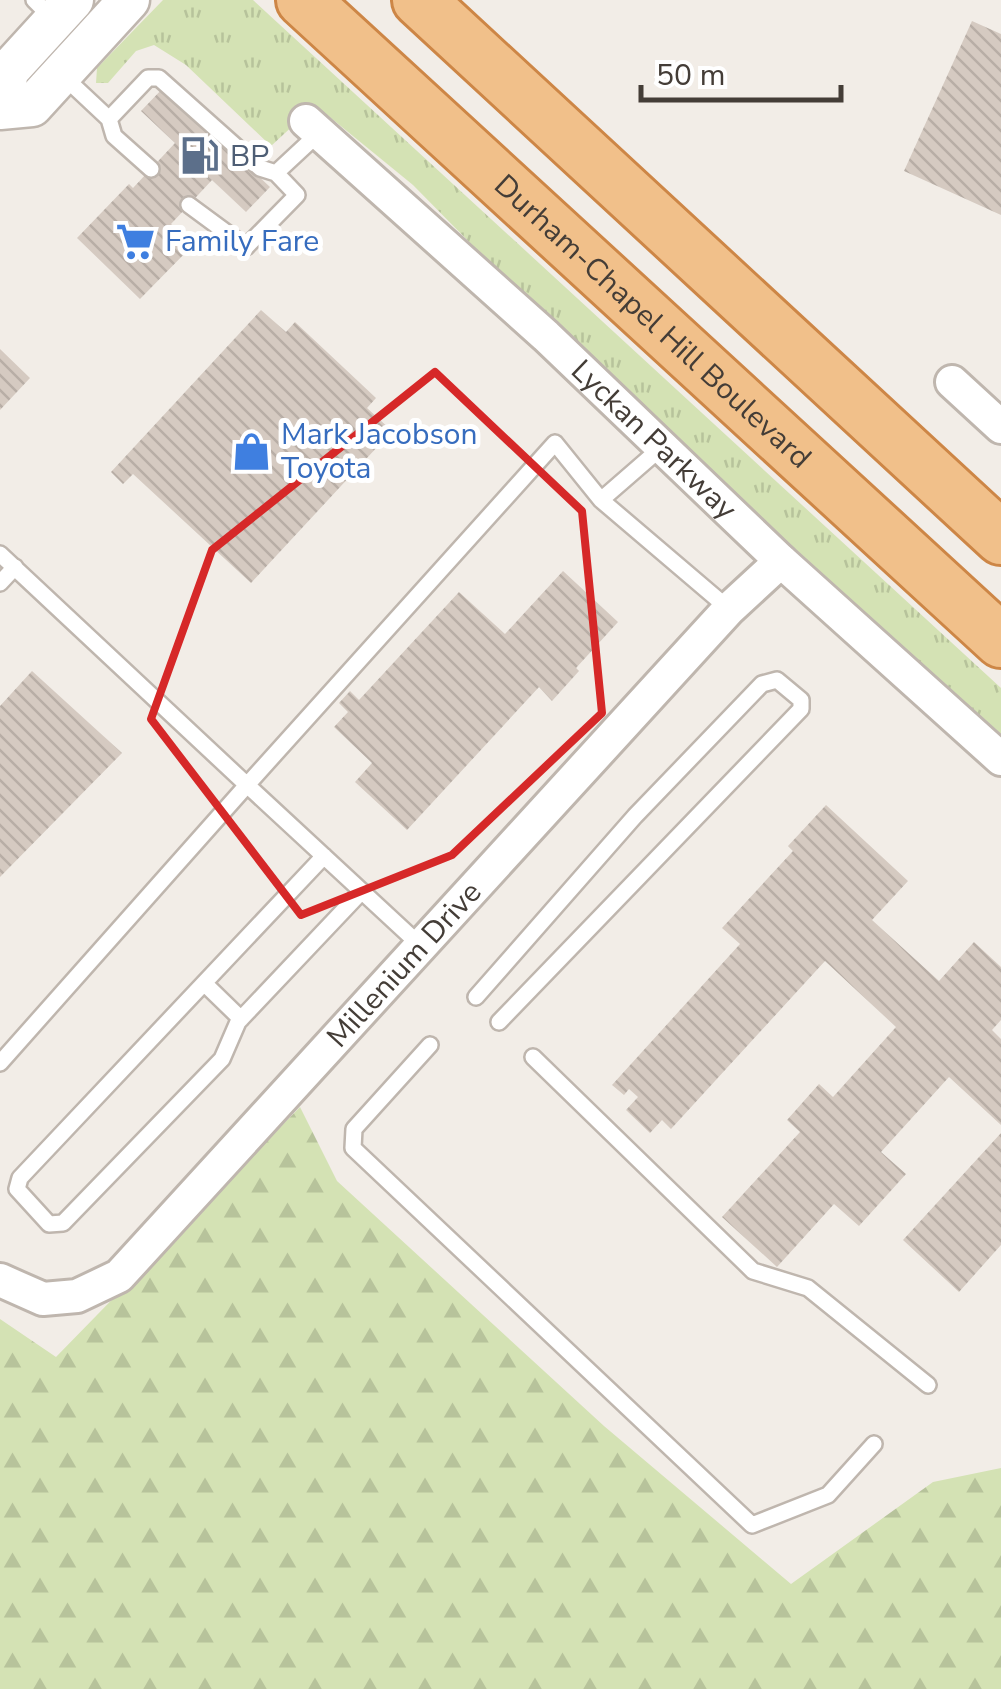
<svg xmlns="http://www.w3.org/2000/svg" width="1001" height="1689" font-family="'Nunito Sans',sans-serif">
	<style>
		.grass { fill: url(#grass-tufts) }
		.forest { fill: url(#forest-firs) }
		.building { fill: url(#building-back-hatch) }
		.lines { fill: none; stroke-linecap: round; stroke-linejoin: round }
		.service-casing { stroke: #bfb6ae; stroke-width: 20 }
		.minor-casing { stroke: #bfb6ae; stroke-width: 38 }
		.tertiary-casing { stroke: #bfb6ae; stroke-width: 45 }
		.trunk-casing { stroke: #cd8646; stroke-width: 58 }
		.service { stroke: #fff; stroke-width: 15 }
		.minor { stroke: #fff; stroke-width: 32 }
		.tertiary { stroke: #fff; stroke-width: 40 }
		.trunk { stroke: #f1c08a; stroke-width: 52 }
		.marked { fill: none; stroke: #d62828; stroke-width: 8; stroke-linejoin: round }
		.labels { text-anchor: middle; stroke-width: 10; stroke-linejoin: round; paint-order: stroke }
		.service-label { font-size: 30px; fill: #4e5e75; stroke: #fff; text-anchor: start }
		.shop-label { font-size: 30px; fill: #366cbe; stroke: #fff; text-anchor: start }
		.street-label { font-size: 30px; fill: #443d37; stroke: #fff }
	</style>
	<defs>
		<pattern id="grass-tufts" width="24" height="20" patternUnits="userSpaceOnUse" patternTransform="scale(2.5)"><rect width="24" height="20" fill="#d4e2b4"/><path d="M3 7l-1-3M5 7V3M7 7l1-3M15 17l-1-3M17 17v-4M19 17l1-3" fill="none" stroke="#b7c39b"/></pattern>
		<pattern id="forest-firs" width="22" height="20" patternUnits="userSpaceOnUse" patternTransform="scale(2.5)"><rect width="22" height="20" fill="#d4e2b4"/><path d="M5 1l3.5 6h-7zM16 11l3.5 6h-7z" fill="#b7c39b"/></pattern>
		<pattern id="building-back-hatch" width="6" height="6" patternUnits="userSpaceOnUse" patternTransform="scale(2.5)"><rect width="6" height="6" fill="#d5cac1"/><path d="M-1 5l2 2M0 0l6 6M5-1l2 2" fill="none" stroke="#b8aea6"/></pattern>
	</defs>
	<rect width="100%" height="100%" fill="#f2ede7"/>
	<path class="grass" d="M163 0H253L1001 688V734L868 620 675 439 478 251 413 185 326 114 311 109 271 146 186 65 154 45 136 51 108 83H96L97 68Z"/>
	<path class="forest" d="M300 1107 337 1181 604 1426 791 1584 933 1482 1001 1468V1689H0V1319L56 1357Z"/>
	<path class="building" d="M972 21 1001 34V215L904 171Z
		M164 87 270 187 246 212 212 180 171 224 193 245 140 299 77 238 129 184 133 188 175 143 141 111Z
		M261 310 286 332 295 322 376 398 367 408 392 431 251 583 133 474 123 484 111 472Z
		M0 349 30 378 0 410Z
		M563 571 618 622 576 668 579 671 552 701 539 687 407 830 355 782 372 763 334 727 348 712 339 703 350 691 359 700 459 592 505 634Z
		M32 671 122 753 0 877V706Z
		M826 805 908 881 872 920 939 981 974 942 1001 967V1020L992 1030 1001 1039V1125L949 1077 881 1152 906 1174 859 1226 834 1204 777 1267 722 1217 800 1132 787 1120 819 1084 833 1097 896 1027 825 961 671 1129 662 1120 650 1133 626 1110 638 1097 629 1089 624 1095 612 1085 740 944 722 928 793 851 788 846Z
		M1001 1133V1245L959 1292 903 1240Z"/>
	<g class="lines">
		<defs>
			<path id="service" d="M34 0 54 20
				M61 74 109 119 114 136 151 169
				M109 119 148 78H159L260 168 276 173 319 133
				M189 205 246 247 297 195 276 173
				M601 500 662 447
				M0 554 247 785 555 443 601 500 729 609
				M0 583 15 567
				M324 856 20 1178 17 1189 49 1224 63 1223 222 1059 238 1022 362 891
				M204 983 241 1019
				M476 997 635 816 762 684 777 680 801 700V709L499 1022
				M430 1045 354 1129 353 1148 752 1525 828 1495 874 1444
				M533 1057 753 1271 808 1288 928 1385
				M0 1063 247 785 422 947"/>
			<g id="minor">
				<path id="s1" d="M306 121 546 336 781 561 1001 759"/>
				<path d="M952 382 1001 427"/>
				<path id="s2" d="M0 1280 43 1299 77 1296 119 1276 729 609 781 561"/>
			</g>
			<path id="tertiary" d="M0 101 9 70 73 0
				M0 109 32 106 129 0"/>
			<g id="trunk">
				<path id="s3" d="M303 0 1001 641"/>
				<path d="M419 0 1001 538"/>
			</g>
		</defs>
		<use href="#service" class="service-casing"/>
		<use href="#minor" class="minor-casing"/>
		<use href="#tertiary" class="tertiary-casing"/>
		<use href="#trunk" class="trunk-casing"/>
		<use href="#service" class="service"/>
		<use href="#minor" class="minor"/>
		<use href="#tertiary" class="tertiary"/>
		<use href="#trunk" class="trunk"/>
	</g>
	<path class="marked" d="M435 372 582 511 602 713 452 855 301 915 151 719 212 550Z"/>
	<defs>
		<symbol id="fuel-bare" viewBox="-9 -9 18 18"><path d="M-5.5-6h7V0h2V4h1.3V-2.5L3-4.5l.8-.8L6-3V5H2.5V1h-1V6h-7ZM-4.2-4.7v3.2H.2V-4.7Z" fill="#5c6f8a" stroke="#fff" stroke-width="2.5" paint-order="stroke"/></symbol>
		<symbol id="supermarket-bare" viewBox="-9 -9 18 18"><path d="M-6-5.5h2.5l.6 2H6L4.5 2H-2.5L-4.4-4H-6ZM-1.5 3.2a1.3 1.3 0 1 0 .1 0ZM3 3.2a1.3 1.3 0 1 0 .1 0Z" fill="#3f7fe0" stroke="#fff" stroke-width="2.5" paint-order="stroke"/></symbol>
		<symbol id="shop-bare" viewBox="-9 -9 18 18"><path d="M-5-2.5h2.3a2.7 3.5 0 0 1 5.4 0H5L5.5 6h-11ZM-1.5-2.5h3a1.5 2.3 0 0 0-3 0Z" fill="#3f7fe0" stroke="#fff" stroke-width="2.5" paint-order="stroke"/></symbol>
	</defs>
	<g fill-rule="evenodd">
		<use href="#fuel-bare" x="172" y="128" width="55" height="55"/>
		<use href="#supermarket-bare" x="108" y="214" width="55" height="55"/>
		<use href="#shop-bare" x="224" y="424" width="55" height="55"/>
	</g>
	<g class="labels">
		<g class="service-label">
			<text x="230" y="166">BP</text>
		</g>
		<g class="shop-label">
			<text x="165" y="251">Family Fare</text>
			<text x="281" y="444">Mark Jacobson<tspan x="281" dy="34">Toyota</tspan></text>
		</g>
		<g class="street-label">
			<text dy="10" stroke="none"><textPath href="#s3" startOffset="475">Durham-Chapel Hill Boulevard</textPath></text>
			<text dy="10" stroke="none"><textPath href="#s1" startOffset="472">Lyckan Parkway</textPath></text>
			<text dy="10" stroke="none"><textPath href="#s2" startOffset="550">Millenium Drive</textPath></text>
		</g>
	</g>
	<path d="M641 85v15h200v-15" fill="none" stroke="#443d37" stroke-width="5"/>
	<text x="656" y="85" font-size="30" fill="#443d37" stroke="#ffffff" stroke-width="8" paint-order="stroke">50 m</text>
</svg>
